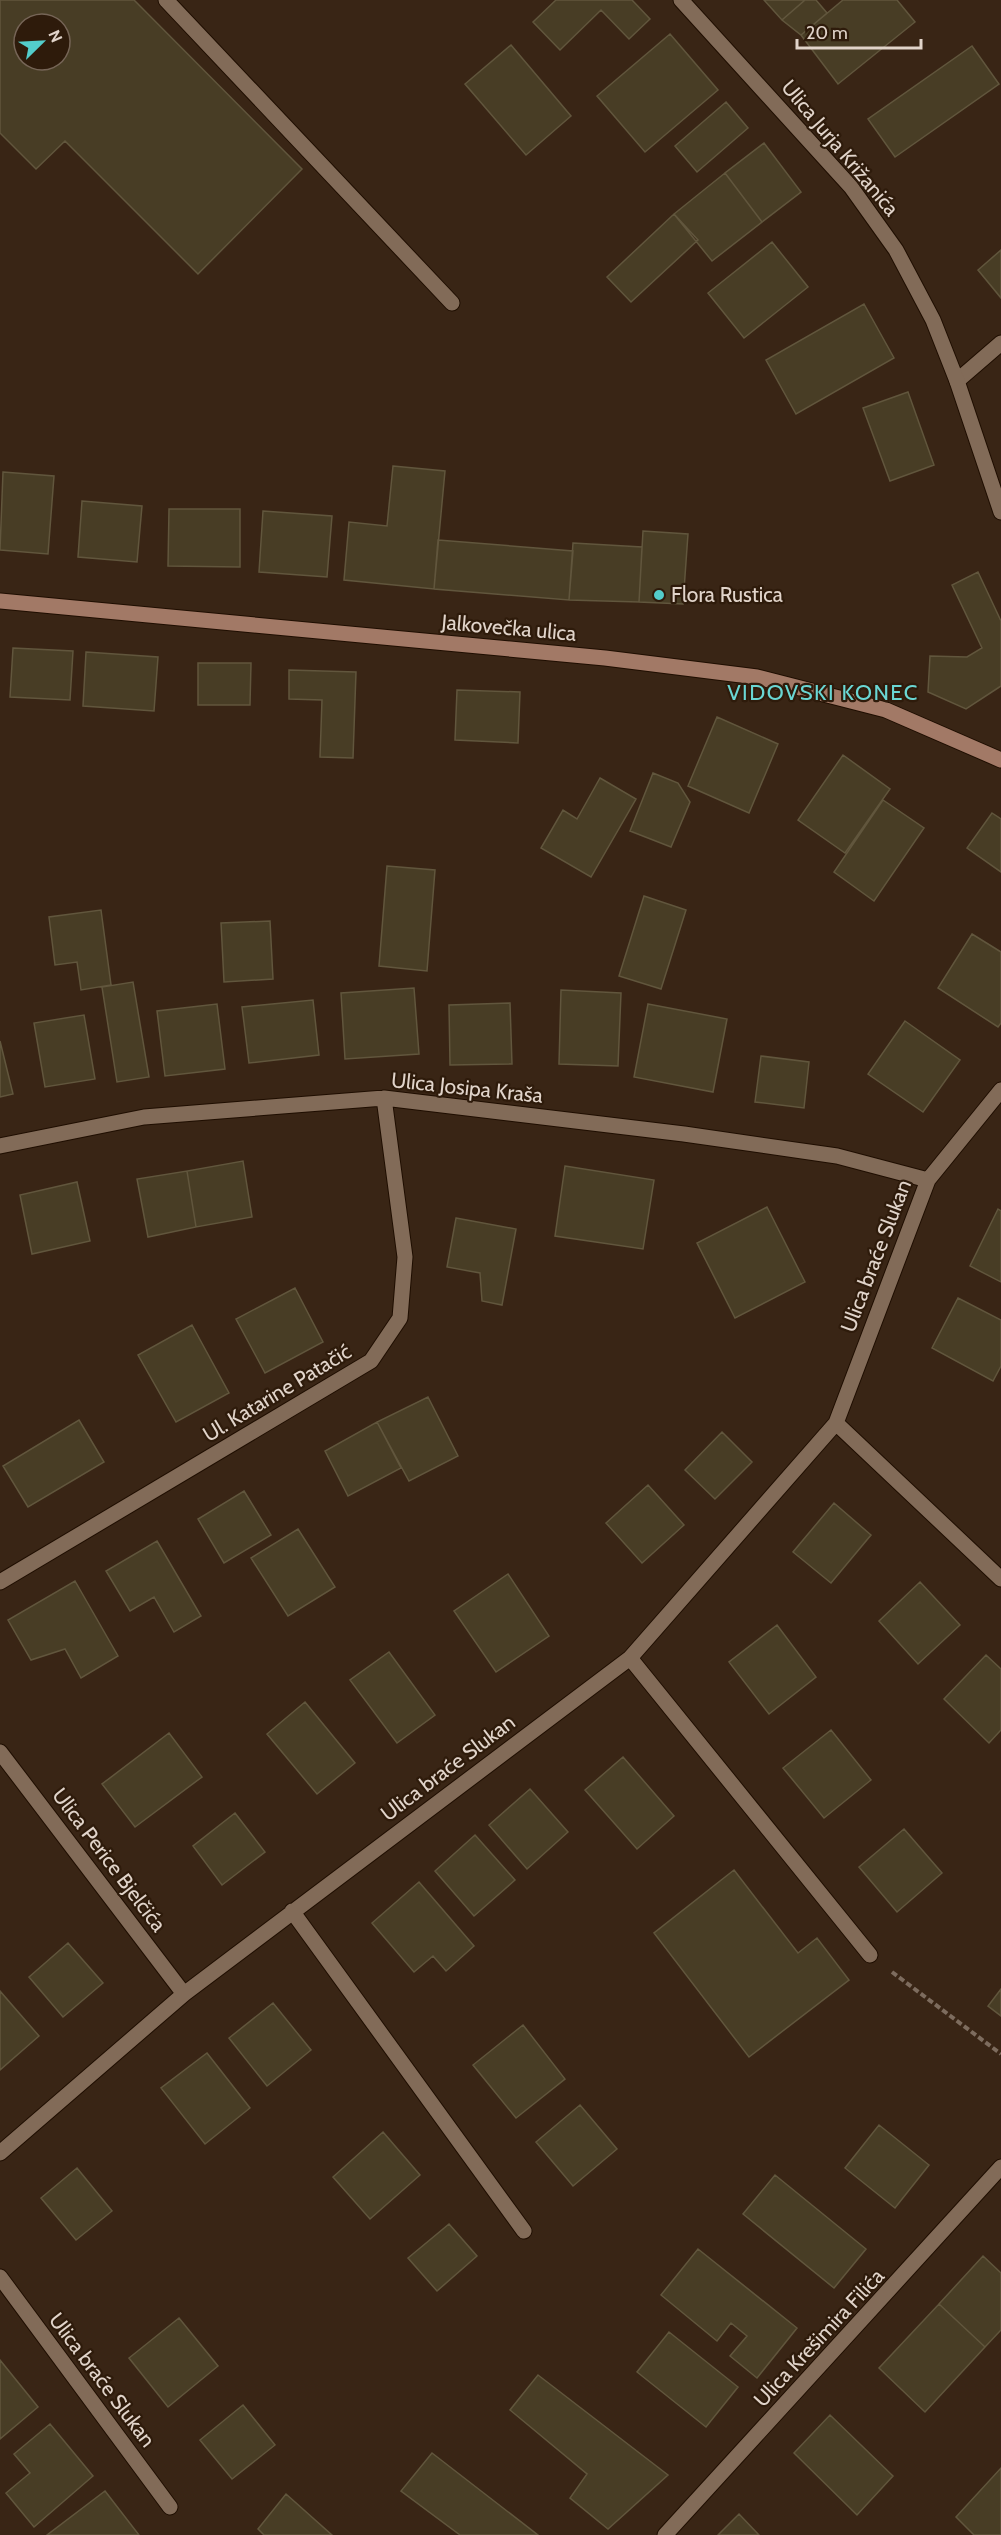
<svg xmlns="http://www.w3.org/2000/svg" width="1001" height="2535" font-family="Cabin,sans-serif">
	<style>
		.building { fill: #483d25; stroke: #61563d; stroke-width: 1.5; fill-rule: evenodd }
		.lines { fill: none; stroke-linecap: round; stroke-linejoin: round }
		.service-casing { stroke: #1f0e01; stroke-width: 17 }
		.minor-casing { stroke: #1f0e01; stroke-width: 17 }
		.tertiary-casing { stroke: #1f0e01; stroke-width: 17 }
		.secondary-casing { stroke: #1f0e01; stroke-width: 17 }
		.path { stroke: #7d6c5e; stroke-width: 4; stroke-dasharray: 6 3; stroke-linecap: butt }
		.service { stroke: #826b58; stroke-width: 15 }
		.minor { stroke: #826b58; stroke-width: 15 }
		.tertiary { stroke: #826b58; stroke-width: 15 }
		.secondary { stroke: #a27966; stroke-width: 15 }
		.poi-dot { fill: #53cdcb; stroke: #2e1b0b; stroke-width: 2 }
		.labels { text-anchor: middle; stroke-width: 4.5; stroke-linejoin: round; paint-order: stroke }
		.street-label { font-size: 21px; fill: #e1d4ca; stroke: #2e1b0b }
		.poi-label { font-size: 21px; fill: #e1d4ca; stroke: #2e1b0b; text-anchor: start }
		.neighbourhood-label { font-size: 22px; letter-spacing: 1.5px; fill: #6ad7d4; stroke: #2e1b0b }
	</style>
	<rect width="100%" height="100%" fill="#392515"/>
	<path class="building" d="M0 0H134L302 169 198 274 65 141 36 169 0 133ZM24 24H60V60H24Z
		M556 0H632L650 19 629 39 601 10 560 50 533 22Z
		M764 0H805L782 20Z
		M805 0H816L827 13 801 35 782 20Z
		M843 0H897L915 22 838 84 801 35Z
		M670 34 718 90 645 152 597 96Z
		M511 45 571 116 526 155 465 84Z
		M972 46 999 84 895 157 868 119Z
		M726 102 748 128 697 172 675 146Z
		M764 143 801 192 762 222 725 173Z
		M725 173 762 222 712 261 674 214Z
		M674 214 698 240 631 302 607 277Z
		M772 242 808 287 744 338 708 293Z
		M1001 250V298L978 270Z
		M864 304 894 358 796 414 766 360Z
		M908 392 934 465 890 481 863 408Z
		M393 466 445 471 434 589 344 580 349 522 387 526Z
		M3 472 54 476 48 554 0 550Z
		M82 501 142 506 137 562 78 557Z
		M169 509H240V567L168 566Z
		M263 511 332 516 327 577 259 572Z
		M643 531 688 534 683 604 639 602Z
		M438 540 573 551 569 600 434 589Z
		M573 543 642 547 639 602 569 600Z
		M978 572 1001 621V686L966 709 928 692 930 656 967 657 982 648 952 585Z
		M13 648 73 651 70 700 10 697Z
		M86 652 158 657 154 711 83 706Z
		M198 663H251L250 705H198Z
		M289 670 356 672 353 758 320 757 322 700 289 699Z
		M457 690 520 692 518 743 455 740Z
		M717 717 778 744 749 813 688 786Z
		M843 755 890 789 845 853 798 820Z
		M653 773 678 783 690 802 671 847 630 831Z
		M600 778 636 799 591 877 541 848 563 810 577 819Z
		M883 800 924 828 874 901 834 872Z
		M992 813 1001 819V872L967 848Z
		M387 866 435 870 427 971 379 966Z
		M644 896 686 910 661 989 619 976Z
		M101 910 111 985 81 990 77 962 55 965 49 917Z
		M270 921 273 979 224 982 221 923Z
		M972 934 1001 952V1023L998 1027 938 988Z
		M133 982 149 1077 117 1082 102 987Z
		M414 988 419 1054 345 1059 341 993Z
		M561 990 621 993 618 1066 559 1064Z
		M313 1000 319 1055 249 1063 242 1007Z
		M510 1003 512 1064 450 1065 449 1005Z
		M217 1004 225 1069 165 1076 157 1011Z
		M648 1004 727 1019 713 1092 634 1077Z
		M84 1015 95 1079 45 1087 34 1023Z
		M905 1021 960 1060 923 1112 868 1074Z
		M0 1041 13 1094 0 1097Z
		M761 1056 809 1062 804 1108 755 1102Z
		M243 1161 252 1217 196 1227 187 1171Z
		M565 1166 654 1180 643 1249 555 1236Z
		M187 1171 196 1227 148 1237 137 1179Z
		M77 1182 90 1241 32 1254 20 1195Z
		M767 1207 805 1282 735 1318 697 1243Z
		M998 1209 1001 1211V1282L970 1266Z
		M456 1218 516 1229 502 1305 482 1301 480 1273 447 1267Z
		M295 1288 323 1342 265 1373 236 1319Z
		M958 1298 1001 1320V1366L993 1381 932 1348Z
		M192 1325 229 1393 176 1422 138 1355Z
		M428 1397 458 1456 409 1481 377 1422Z
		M79 1420 104 1462 28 1507 3 1466Z
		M377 1422 401 1468 348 1496 325 1451Z
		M722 1432 752 1462 715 1499 685 1470Z
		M648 1485 684 1525 642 1563 606 1523Z
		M244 1491 271 1535 224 1563 198 1519Z
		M834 1503 871 1535 831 1583 793 1552Z
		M298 1529 335 1587 288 1616 251 1558Z
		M157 1541 201 1616 174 1632 154 1597 130 1611 106 1571Z
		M508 1574 549 1636 496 1672 454 1611Z
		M75 1581 118 1656 81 1678 65 1649 31 1660 8 1620Z
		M920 1582 960 1625 918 1664 879 1621Z
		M777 1625 816 1677 769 1714 729 1662Z
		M389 1652 435 1715 397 1743 350 1680Z
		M986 1655 1001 1669V1730L989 1743 944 1699Z
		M305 1702 355 1763 317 1794 267 1734Z
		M831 1730 871 1780 824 1818 783 1768Z
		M169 1733 202 1777 135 1827 102 1784Z
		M623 1757 674 1816 637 1849 585 1790Z
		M530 1789 568 1832 527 1869 489 1825Z
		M235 1813 265 1852 222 1885 193 1846Z
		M904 1829 942 1873 897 1912 859 1867Z
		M475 1835 515 1880 474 1916 435 1871Z
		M734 1870 798 1953 817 1938 849 1980 749 2057 654 1933Z
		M419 1882 474 1946 446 1971 433 1956 414 1972 372 1923Z
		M68 1943 103 1983 63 2017 29 1977Z
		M1001 1989V2016L988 2006Z
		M0 1991 39 2036 0 2070Z
		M273 2003 311 2050 267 2086 229 2038Z
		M523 2025 565 2079 516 2118 473 2065Z
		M207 2053 250 2108 205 2144 161 2088Z
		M580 2105 617 2149 573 2186 536 2142Z
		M879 2125 929 2165 895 2208 845 2168Z
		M383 2132 420 2175 370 2219 333 2177Z
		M77 2168 112 2211 76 2240 41 2198Z
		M775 2175 866 2249 834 2288 743 2214Z
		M449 2224 477 2256 437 2291 408 2258Z
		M698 2249 797 2328 757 2378 730 2356 747 2336 731 2323 717 2341 661 2295Z
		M983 2256 1001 2273V2330L985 2347 939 2304Z
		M939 2304 985 2347 925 2412 879 2368Z
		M179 2318 218 2366 168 2407 129 2358Z
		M669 2332 738 2387 706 2427 637 2372Z
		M0 2360 38 2407 0 2439Z
		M538 2375 668 2475 608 2529 570 2498 587 2474 510 2410Z
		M243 2405 275 2445 232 2479 200 2440Z
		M830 2415 893 2476 857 2515 794 2453Z
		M50 2424 93 2476 34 2527 6 2493 30 2473 14 2454Z
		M432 2453 538 2535H460L401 2491Z
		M1001 2468V2535H974L956 2517Z
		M105 2491 139 2535H47Z
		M286 2494 332 2535H264L258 2529Z
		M739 2514 759 2535H718Z"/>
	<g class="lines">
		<defs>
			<path id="service" d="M166 0 452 303"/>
			<path id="minor" d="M957 381 1001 343
				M0 1146 144 1117 384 1098 684 1134 837 1156 928 1180
				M836 1423 1001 1579
				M0 1582 371 1361 400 1318 405 1257 384 1098
				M630 1658 870 1955
				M0 1752 184 1994
				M292 1911 524 2231
				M0 2153 184 1994 630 1658 836 1423 928 1180 1001 1090
				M0 2277 170 2507
				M665 2535 1001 2167"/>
			<path id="tertiary" d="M681 0 851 187 896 250 933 320 957 381 1001 512"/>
			<path id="secondary" d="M0 601 605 658 757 677 886 710 1001 760"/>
		</defs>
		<use href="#service" class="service-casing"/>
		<use href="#minor" class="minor-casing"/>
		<use href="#tertiary" class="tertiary-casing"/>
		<use href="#secondary" class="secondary-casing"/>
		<path class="path" d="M892 1972 1001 2054"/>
		<use href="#service" class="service"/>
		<use href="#minor" class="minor"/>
		<use href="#tertiary" class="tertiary"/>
		<use href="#secondary" class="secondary"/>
	</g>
	<circle class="poi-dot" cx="659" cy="595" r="6"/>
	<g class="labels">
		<g class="street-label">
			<text transform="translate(840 148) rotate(50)" y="7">Ulica Jurja Križanića</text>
			<text transform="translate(509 628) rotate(5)" y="7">Jalkovečka ulica</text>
			<text transform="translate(467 1088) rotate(6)" y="7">Ulica Josipa Kraša</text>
			<text transform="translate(876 1256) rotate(-69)" y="7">Ulica braće Slukan</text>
			<text transform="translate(277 1393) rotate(-31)" y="7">Ul. Katarine Patačić</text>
			<text transform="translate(448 1768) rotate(-37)" y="7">Ulica braće Slukan</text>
			<text transform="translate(109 1860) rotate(53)" y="7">Ulica Perice Bjelčića</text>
			<text transform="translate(819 2338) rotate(-47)" y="7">Ulica Krešimira Filića</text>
			<text transform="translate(102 2380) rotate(53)" y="7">Ulica braće Slukan</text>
		</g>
		<g class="poi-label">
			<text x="671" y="602">Flora Rustica</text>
		</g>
		<g class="neighbourhood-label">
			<text x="823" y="700">VIDOVSKI KONEC</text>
		</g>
	</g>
	<g transform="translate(42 42) rotate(66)"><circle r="28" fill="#2e1b0b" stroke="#766557" stroke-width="1.5"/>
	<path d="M0-4.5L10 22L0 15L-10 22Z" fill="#53cdcb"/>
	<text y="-9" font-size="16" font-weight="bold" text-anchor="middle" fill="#e1d4ca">N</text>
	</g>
	<path d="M797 39v9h124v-9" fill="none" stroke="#e1d4ca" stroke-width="3"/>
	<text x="806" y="39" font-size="18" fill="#e1d4ca" stroke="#2e1b0b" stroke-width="4.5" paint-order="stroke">20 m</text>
</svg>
